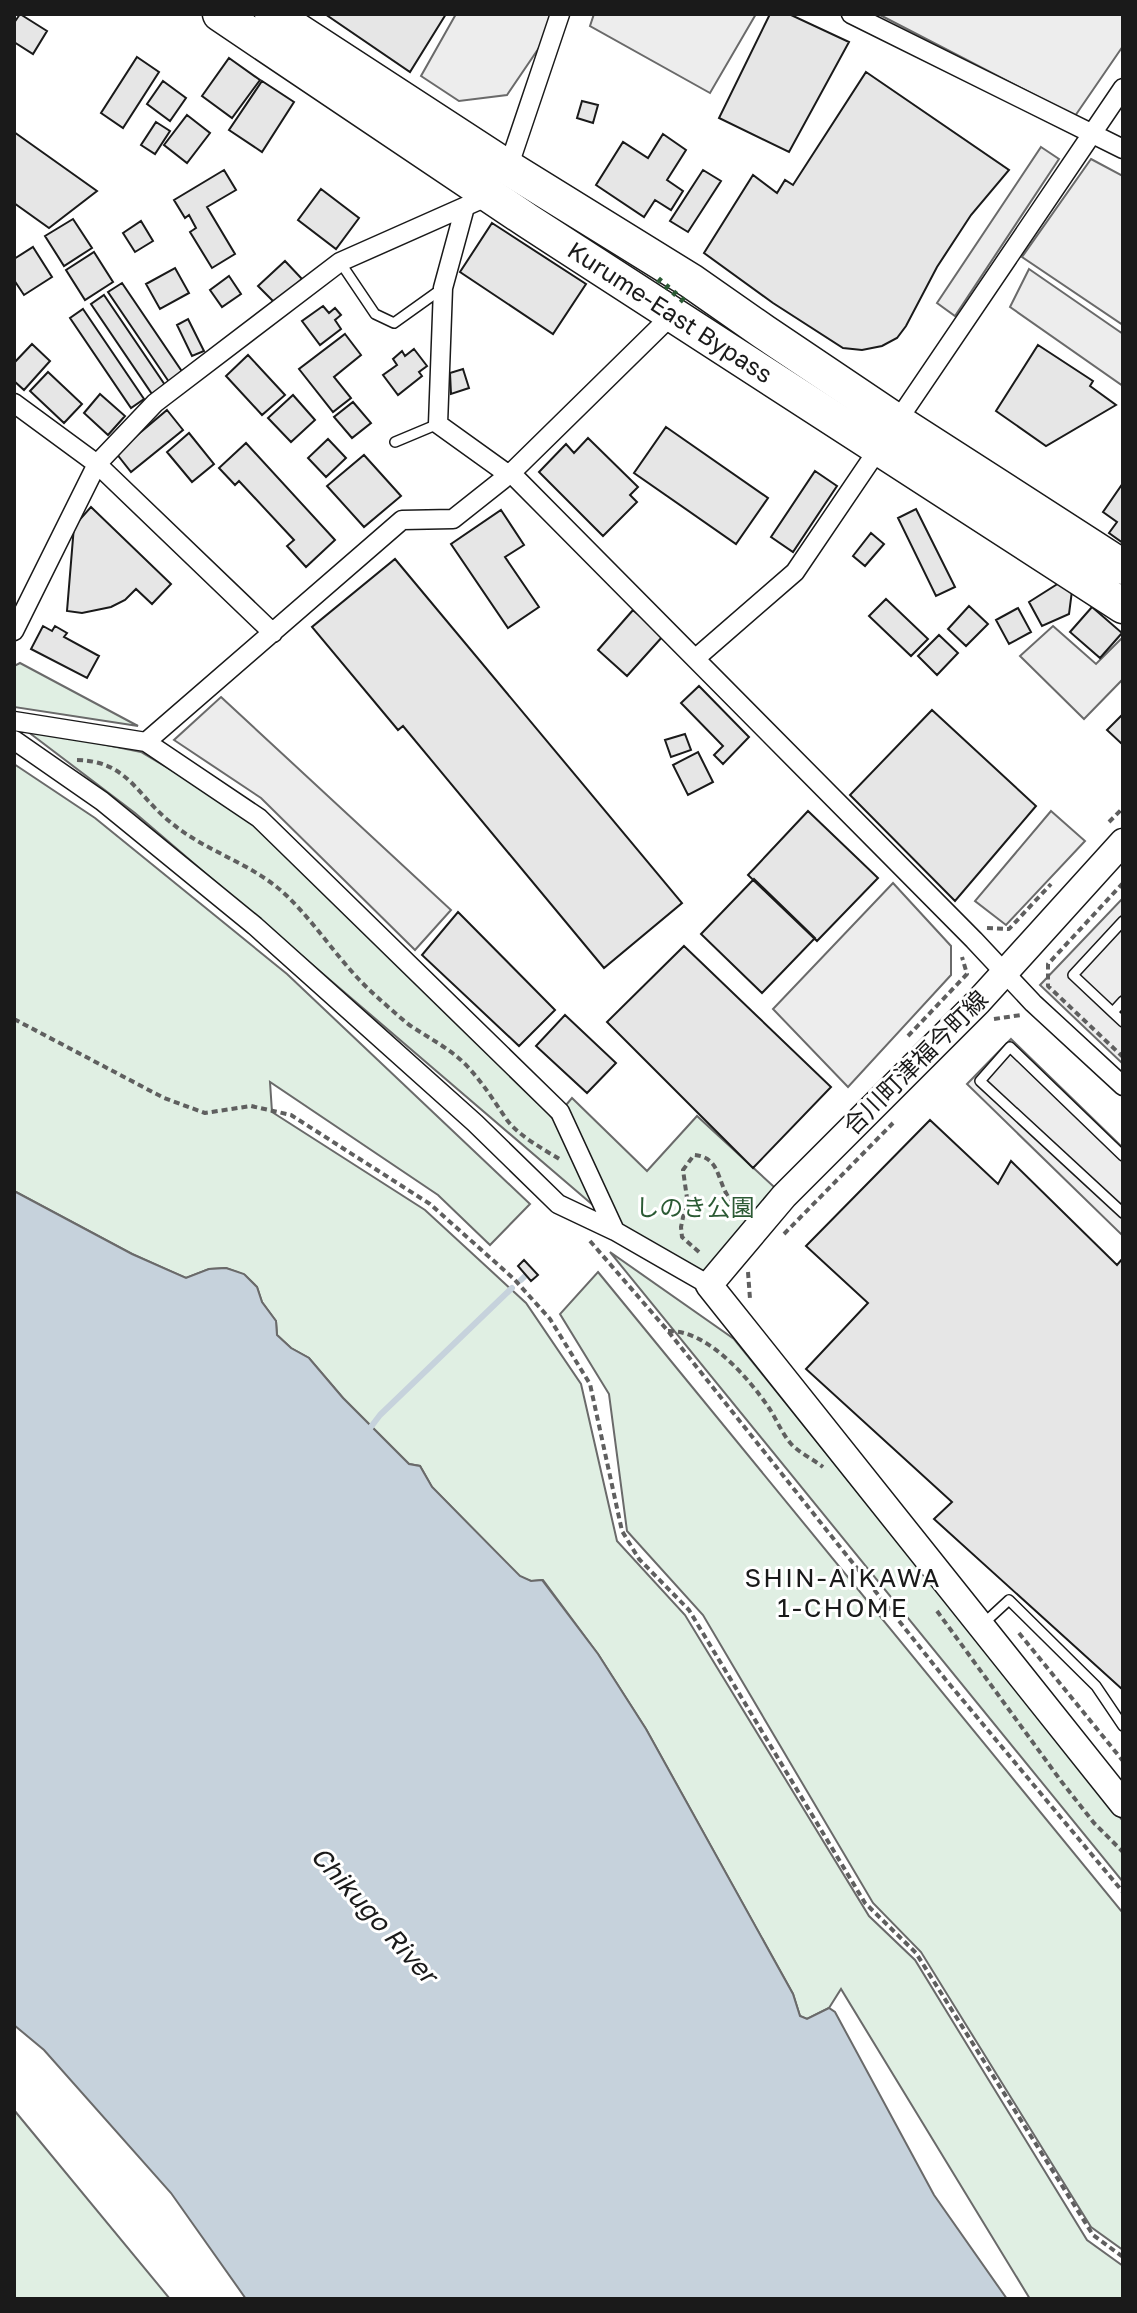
<svg xmlns="http://www.w3.org/2000/svg" width="1137" height="2313" font-family="'Golos Text','Noto Sans JP',sans-serif">
	<style>
		.green { fill: #e0efe3; stroke: #6a6a6a; stroke-width: 2 }
		.parking { fill: #ededed; stroke: #6a6a6a; stroke-width: 2 }
		.water { fill: #c6d2dc; stroke: #6a6a6a; stroke-width: 2 }
		.lines { fill: none; stroke-linecap: round; stroke-linejoin: round }
		.stream { stroke: #c6d2dc; stroke-width: 6 }
		.building { fill: #e6e6e6; stroke: #1a1a1a; stroke-width: 2 }
		.lane-casing { stroke: #1a1a1a; stroke-width: 12 }
		.street-casing { stroke: #1a1a1a; stroke-width: 21 }
		.secondary-casing { stroke: #1a1a1a; stroke-width: 29 }
		.highway-casing { stroke: #1a1a1a; stroke-width: 37 }
		.path { stroke: #5f5f5f; stroke-width: 4; stroke-dasharray: 6 4; stroke-linecap: butt }
		.lane { stroke: #fff; stroke-width: 9 }
		.street { stroke: #fff; stroke-width: 18 }
		.secondary { stroke: #fff; stroke-width: 26 }
		.highway { stroke: #fff; stroke-width: 34 }
		.hedge { stroke: #2b5a34; stroke-width: 6; stroke-dasharray: 4 6; stroke-linecap: butt }
		.labels { text-anchor: middle; stroke-width: 6; stroke-linejoin: round; paint-order: stroke }
		.street-label { font-size: 24px; fill: #1a1a1a; stroke: #fff }
		.park-label { font-size: 24px; fill: #2b5a34; stroke: #fff }
		.neighbourhood-label { font-size: 26px; letter-spacing: 2px; fill: #1a1a1a; stroke: #fff }
		.water-label { font-size: 26px; font-style: italic; fill: #1a1a1a; stroke: #fff }
	</style>
	<rect width="100%" height="100%" fill="#fff"/>
	<path class="green" d="M20 663 138 726 14 707V666Z
		M23 728 141 752 249 816 523 1085 555 1121 601 1212 135 813Z
		M14 764 95 818 287 974 530 1204 490 1245 438 1195 270 1082 272 1112 425 1210 526 1303 581 1384 617 1541 685 1615 869 1916 915 1960 1087 2240 1123 2266V2299H1030L841 1989 829 2008 807 2019 800 2016 793 1994 646 1729 598 1654 543 1580 531 1581 520 1577 432 1487 420 1466 409 1464 343 1398 309 1358 291 1348 277 1335 276 1321 262 1302 257 1287 245 1275 226 1268 209 1269 186 1278 132 1254 14 1191Z
		M572 1098 647 1171 697 1116 784 1196 709 1285 615 1231 560 1112Z
		M610 1252 734 1339 1123 1821V1882Z
		M598 1272 1123 1913V2250L1091 2227 921 1952 873 1903 703 1615 627 1531 609 1394 560 1314Z
		M14 2110 170 2299H14Z"/>
	<path class="parking" d="M456 14H553L547 36 507 95 459 101 421 76Z
		M594 14H756L710 93 590 26Z
		M878 14H1123V46L1075 116Z
		M1041 147 1059 159 955 316 937 303Z
		M1091 159 1123 176V325L1022 257Z
		M1029 269 1123 334V386L1010 307Z
		M1053 626 1096 664 1123 637V679L1084 719 1020 656Z
		M221 697 451 910 415 950 261 798 174 740Z
		M1051 811 1085 841 1006 925 975 901Z
		M893 883 951 946V975L848 1087 773 1009Z
		M1123 898V1064L1040 985Z
		M1011 1039 1123 1148V1236L967 1084Z"/>
	<path class="water" d="M14 1191 132 1254 186 1278 209 1269 226 1268 244 1274 257 1287 262 1302 276 1321 277 1335 291 1348 309 1358 343 1398 409 1464 420 1466 432 1487 520 1576 531 1581 542 1580 598 1654 646 1729 793 1994 800 2016 807 2019 829 2008 835 2012 934 2195 1007 2299H246L171 2193 44 2050 14 2025Z"/>
	<g class="lines">
		<path class="stream" d="M521 1280 528 1273
			M367 1432 380 1415 512 1288"/>
	</g>
	<path class="building" d="M20 14 47 31 33 54 14 42V23Z
		M325 14H446L410 72Z
		M770 14H789L849 42 789 152 719 118Z
		M137 57 159 72 123 128 101 113Z
		M229 58 260 80 232 118 202 96Z
		M866 72 1009 170 971 215 937 267 906 326 897 338 882 346 862 350 843 348 773 303 704 253 753 175 777 193 785 180 793 185Z
		M163 81 186 98 170 121 147 104Z
		M262 81 294 102 262 152 229 130Z
		M582 101 598 105 593 123 577 118Z
		M187 115 210 133 187 163 164 145Z
		M156 122 170 131 155 154 141 145Z
		M14 132 97 191 49 228 14 203Z
		M663 134 686 150 667 180 683 191 671 210 655 200 644 217 596 185 623 142 648 158Z
		M224 170 236 190 207 207 235 254 212 268 190 232 196 228 189 215 185 218 174 200Z
		M703 170 721 181 688 232 670 221Z
		M321 189 359 218 336 249 298 220Z
		M73 219 92 248 64 266 45 236Z
		M141 221 153 241 135 252 123 233Z
		M492 223 586 284 553 334 460 272Z
		M33 247 52 277 24 295 14 280V259Z
		M94 252 113 282 85 300 66 270Z
		M285 261 302 279 276 304 258 286Z
		M175 268 189 293 160 309 146 284Z
		M229 276 241 294 222 307 210 290Z
		M122 283 183 373 169 382 108 292Z
		M104 295 165 385 152 394 91 304Z
		M323 306 329 313 335 308 341 315 335 320 341 329 320 345 302 321Z
		M83 309 144 399 131 408 70 318Z
		M188 319 204 351 192 356 177 325Z
		M345 334 361 355 334 377 351 398 333 412 299 369Z
		M32 344 50 361 24 390 14 381V363Z
		M1038 345 1093 381 1090 386 1116 405 1046 446 996 411Z
		M414 349 427 366 419 372 422 376 398 395 383 375 397 365 393 359 402 351 405 356Z
		M248 355 285 395 262 415 226 376Z
		M463 369 469 388 451 394 450 373Z
		M48 372 82 404 64 423 30 391Z
		M100 394 125 416 108 435 84 413Z
		M293 395 315 420 291 442 268 418Z
		M353 402 371 423 352 438 334 417Z
		M167 410 183 430 131 472 116 453Z
		M666 427 768 498 736 544 634 473Z
		M189 433 214 464 192 482 167 452Z
		M588 438 638 487 630 495 637 502 603 536 539 472 566 444 574 453Z
		M328 439 346 458 326 477 308 458Z
		M246 443 335 540 306 567 287 546 294 540 239 481 235 485 219 468Z
		M364 455 401 496 364 527 327 486Z
		M815 471 837 486 793 552 771 537Z
		M1123 483V543L1109 533 1117 522 1103 512Z
		M91 507 171 584 152 604 136 589 125 600 111 607 82 613 67 611 74 526Z
		M916 509 955 587 936 596 898 518Z
		M501 510 524 545 505 557 539 607 508 628 451 544Z
		M871 533 884 544 865 566 853 556Z
		M395 559 682 903 604 968 403 726 398 730 312 627Z
		M1067 578 1073 583 1069 614 1042 626 1029 602Z
		M886 599 928 639 911 656 869 616Z
		M969 606 988 624 966 646 948 629Z
		M1092 607 1122 633 1100 658 1070 632Z
		M1018 608 1031 632 1009 644 996 620Z
		M633 610 663 636 627 676 598 650Z
		M43 626 52 631 55 626 67 633 64 637 99 656 87 678 31 649Z
		M939 635 958 653 937 675 918 656Z
		M699 686 749 737 723 764 714 755 723 746 681 703Z
		M932 710 1036 806 955 901 850 795Z
		M1123 714V745L1107 730Z
		M685 734 691 750 671 757 665 740Z
		M698 752 713 782 688 795 673 765Z
		M808 811 878 878 817 941 748 875Z
		M754 879 815 938 762 993 701 934Z
		M458 912 555 1010 519 1046 422 955Z
		M684 946 831 1087 753 1168 607 1022Z
		M565 1015 616 1063 587 1093 536 1046Z
		M930 1120 998 1184 1011 1161 1117 1265 1123 1258V1690L934 1519 952 1502 806 1369 868 1303 806 1246Z
		M524 1260 538 1275 531 1281 518 1266Z"/>
	<g class="lines">
		<defs>
			<path id="lane" d="M340 262 375 314 394 323 443 288
				M395 442 438 424
				M1123 921 1073 975 1123 1022
				M1113 1012 1123 1001
				M1123 1156 1010 1047 980 1081 1123 1213
				M983 1624 1009 1600 1096 1686 1123 1726"/>
			<path id="street" d="M851 14 1123 149
				M506 174 560 14
				M465 207 443 288 438 424 509 475
				M14 403 97 464 273 633
				M511 473 974 940 1033 1003 1123 1086
				M14 631 97 464 155 403 340 262 491 195
				M696 658 795 572 1123 88
				M14 721 146 742 259 818 560 1112 615 1231
				M14 740 102 801 255 926 475 1123 558 1204 615 1231 709 1285
				M146 742 402 520 453 519 511 473 673 314"/>
			<path id="secondary" d="M1123 842 978 1002 784 1196 709 1285 1123 1804"/>
			<g id="highway">
				<path id="s1" d="M220 14 528 221 1123 606"/>
				<path d="M272 14 510 169 691 281 764 332 898 422 1123 567"/>
			</g>
		</defs>
		<use href="#lane" class="lane-casing"/>
		<use href="#street" class="street-casing"/>
		<use href="#secondary" class="secondary-casing"/>
		<use href="#highway" class="highway-casing"/>
		<path class="path" d="M77 760C127 761 136 794 169 821 205 852 253 863 287 896 319 927 342 966 376 996 386 1005 397 1015 408 1024 428 1038 450 1048 467 1066 483 1083 494 1101 507 1120 519 1136 543 1149 561 1160
			M1109 822 1123 808
			M1123 883 1048 964V986L1123 1057
			M987 928 1009 929 1051 884
			M14 1019 164 1098 205 1113 251 1106 291 1115 430 1204 514 1279 550 1319 590 1384 622 1531 639 1559 689 1610 865 1903 916 1953 1093 2235 1123 2257
			M994 1019 1021 1015
			M908 1036 967 974 962 957
			M784 1234 893 1123
			M590 1241 668 1331 946 1680 1123 1892
			M699 1252 682 1237 681 1227 687 1198 683 1170 694 1155C718 1157 717 1176 726 1193 729 1199 734 1204 739 1208
			M748 1272 750 1299
			M668 1331C707 1330 748 1377 769 1408 777 1420 782 1434 792 1445 801 1454 813 1459 823 1467
			M937 1611 1061 1781 1094 1823 1123 1852
			M1019 1633 1123 1761"/>
		<use href="#lane" class="lane"/>
		<use href="#street" class="street"/>
		<use href="#secondary" class="secondary"/>
		<use href="#highway" class="highway"/>
		<path class="hedge" d="M658 279 686 303"/>
	</g>
	<g class="labels">
		<g class="street-label">
			<text dy="8" stroke="none"><textPath href="#s1" startOffset="540">Kurume-East Bypass</textPath></text>
			<text transform="translate(916 1063) rotate(-45)" y="8">合川町津福今町線</text>
		</g>
		<g class="park-label">
			<text x="695" y="1216">しのき公園</text>
		</g>
		<g class="neighbourhood-label">
			<text x="843" y="1587">SHIN-AIKAWA<tspan x="843" dy="30">1-CHOME</tspan></text>
		</g>
		<g class="water-label">
			<text transform="translate(374 1915) rotate(48)" y="9">Chikugo River</text>
		</g>
	</g>
	<rect width="1137" height="2313" fill="none" stroke="#1a1a1a" stroke-width="32"/>
</svg>
